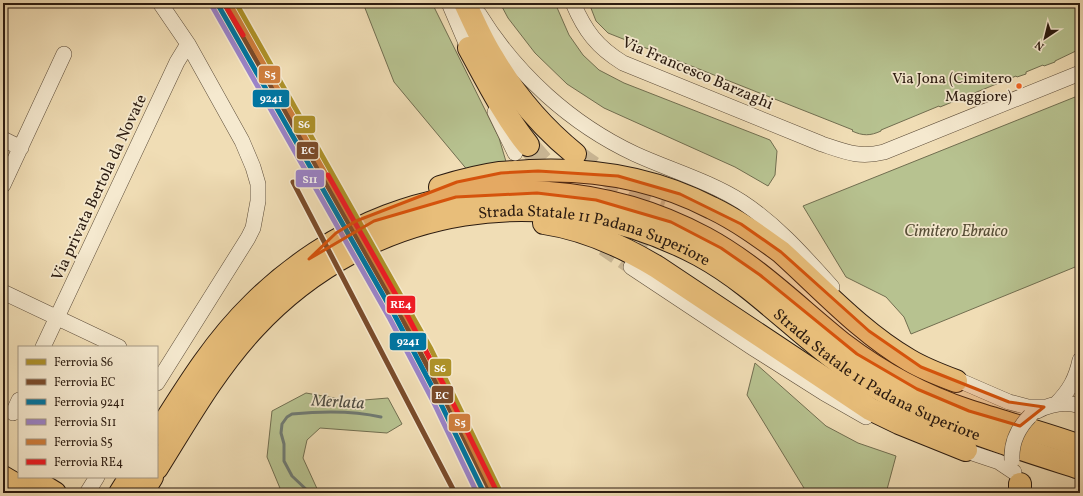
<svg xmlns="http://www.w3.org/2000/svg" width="1083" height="496" font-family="Vollkorn,serif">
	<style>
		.green { fill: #b7c290; stroke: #716e50 }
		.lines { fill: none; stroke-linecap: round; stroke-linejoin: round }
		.stream { stroke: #6f7a73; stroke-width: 3 }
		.minor-tunnel { stroke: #c9b694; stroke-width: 15; stroke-dasharray: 15 8; stroke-linecap: butt }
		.highway-tunnel { stroke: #c9b694; stroke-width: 22; stroke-dasharray: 22 11; stroke-linecap: butt }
		.minor-casing { stroke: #5c4c39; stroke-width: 16 }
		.highway-casing { stroke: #2b1b10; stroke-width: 24 }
		.minor { stroke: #f5e9cf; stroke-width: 15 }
		.highway { stroke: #e8be7a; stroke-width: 22 }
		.minor-bridge-casing { stroke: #5c4c39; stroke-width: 16; stroke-linecap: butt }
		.minor-bridge { stroke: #f5e9cf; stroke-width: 15 }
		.rail-1-casing { stroke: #f5e9cf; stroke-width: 8 }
		.rail-2-casing { stroke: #f5e9cf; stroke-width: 8 }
		.rail-3-casing { stroke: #f5e9cf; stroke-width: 8 }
		.rail-4-casing { stroke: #f5e9cf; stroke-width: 8 }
		.rail-5-casing { stroke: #f5e9cf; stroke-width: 8 }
		.rail-6-casing { stroke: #f5e9cf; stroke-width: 8 }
		.rail-1 { stroke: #ad9128; stroke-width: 5 }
		.rail-2 { stroke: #7a4b2a; stroke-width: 5 }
		.rail-3 { stroke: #0075a1; stroke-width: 5 }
		.rail-4 { stroke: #9a83c9; stroke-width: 5 }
		.rail-5 { stroke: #ce7d3c; stroke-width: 5 }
		.rail-6 { stroke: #ed1c24; stroke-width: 5 }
		.marked { fill: #d5530c; fill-opacity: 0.2; stroke: #d5530c; stroke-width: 3; stroke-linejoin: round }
		.bus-dot { fill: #f26522; stroke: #f5e9cf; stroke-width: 1.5 }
		.labels { text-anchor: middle; stroke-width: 3.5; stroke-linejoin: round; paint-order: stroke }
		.bus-label { font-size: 15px; fill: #2b1b10; stroke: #f5e9cf; text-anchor: end }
		.street-label { font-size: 16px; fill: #2b1b10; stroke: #f5e9cf }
		.park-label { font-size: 16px; font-style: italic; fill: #554d36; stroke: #f5e9cf }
		.water-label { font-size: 17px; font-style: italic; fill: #4d4b42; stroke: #f5e9cf }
		.line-badge { stroke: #f5e9cf; stroke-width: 1.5 }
		.badge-label { font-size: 11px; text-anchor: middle; font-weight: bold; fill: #fff }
	</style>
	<rect width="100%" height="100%" fill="#f0ddb5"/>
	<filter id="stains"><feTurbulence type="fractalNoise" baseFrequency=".005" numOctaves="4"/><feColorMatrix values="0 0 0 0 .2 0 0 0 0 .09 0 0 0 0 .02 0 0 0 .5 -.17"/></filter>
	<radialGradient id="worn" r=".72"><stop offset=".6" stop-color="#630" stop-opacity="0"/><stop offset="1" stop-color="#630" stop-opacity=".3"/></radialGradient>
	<path class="green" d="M363 3H432L499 138 507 165 469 172 394 82Z
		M500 3H555L569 35 583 55 599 70 624 83 770 140 777 151 775 175 768 186 735 167 604 108 567 84 535 53 508 18Z
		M589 3H1080V49L1055 61V62L1044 66 1043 65 1026 72V74L1017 77 1016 76 940 107 939 106 881 130V131C870 136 863 136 852 131L853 130 608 33 596 21Z
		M1080 95V265L911 334 904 317 886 297 846 277 803 206Z
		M755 363 826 426 858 443 896 456 886 493H807L747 395Z
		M306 393 352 401 388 398 402 424 387 433 320 428 307 440 303 458 319 493H282L267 457 272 411Z"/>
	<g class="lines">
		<path class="stream" d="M310 493 292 476 284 461V444L281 433 282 424 287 417 292 414C322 411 351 410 381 417"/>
		<path class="minor-tunnel" d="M603 248 631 267"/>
		<path class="highway-tunnel" d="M528 145C545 166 564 185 585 203
			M575 154C604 177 630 190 665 203
			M612 223 647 247"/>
		<defs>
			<path id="minor" d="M449 3 472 57
				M573 3C585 31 597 47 623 63L822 144C846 152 859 158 884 152L1080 73
				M479 14C516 74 571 124 635 154 670 170 709 181 742 202 777 225 804 256 832 287
				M495 112 515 153
				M3 139 21 148
				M3 185 64 54
				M631 267 753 348 824 393 866 417
				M3 292 119 347
				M43 347 177 62 188 44
				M949 376 1009 402 1028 407H1044
				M157 383 248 238 253 228 258 201V184L253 167 242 141 188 44 160 3
				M1056 404C1069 391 1076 379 1080 360
				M1037 411C1051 404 1065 401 1080 406
				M13 413 19 400
				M957 448 999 462 1014 472
				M87 493 97 477"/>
			<g id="highway">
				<path d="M465 3C474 22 482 41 493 58 514 94 543 128 575 154"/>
				<path d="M469 48C487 81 504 115 528 145"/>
				<path d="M440 187C460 181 479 176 500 173 509 172 520 172 530 171 593 168 656 179 712 208 737 220 759 236 781 252 822 289 861 332 909 360 924 369 940 375 956 381"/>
				<path d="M544 223C585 229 622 246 657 267L870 409 899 423 966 450"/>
				<path d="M157 434C186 388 214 342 253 304 289 268 339 234 387 216 490 177 609 186 705 238 757 266 798 308 843 344 881 373 924 396 969 411 1006 423 1044 433 1080 446"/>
				<path id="s1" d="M157 468C187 420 215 370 254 328 370 203 549 175 699 255 756 286 799 336 852 372 920 419 1002 443 1080 468"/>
				<path d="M3 477 30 493"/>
				<path d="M29 477 55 493"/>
				<path d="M120 493 130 477"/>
				<path d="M142 493 152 477"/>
				<path d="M1020 493V484"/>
			</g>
		</defs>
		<use href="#minor" class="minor-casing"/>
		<use href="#highway" class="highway-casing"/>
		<use href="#minor" class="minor"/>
		<use href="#highway" class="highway"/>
		<defs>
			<path id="minor-bridge" d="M1012 460C1011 442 1018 428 1030 416"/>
		</defs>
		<use href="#minor-bridge" class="minor-bridge-casing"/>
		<use href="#minor-bridge" class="minor-bridge"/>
		<defs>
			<path id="rail-1" d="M236 3 431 349 501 493"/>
			<path id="rail-2" d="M224 3 400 314 443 396 491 493
				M293 182 455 493"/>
			<path id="rail-3" d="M217 3 395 316 438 398 484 493"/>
			<path id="rail-4" d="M212 6 390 319 433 401 477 493"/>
			<path id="rail-5" d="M231 6 426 352 494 493"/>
			<path id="rail-6" d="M224 3 243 35
				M328 175 405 311 448 393 496 490"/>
		</defs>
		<use href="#rail-1" class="rail-1-casing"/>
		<use href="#rail-2" class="rail-2-casing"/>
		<use href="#rail-3" class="rail-3-casing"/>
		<use href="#rail-4" class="rail-4-casing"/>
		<use href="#rail-5" class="rail-5-casing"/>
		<use href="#rail-6" class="rail-6-casing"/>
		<use href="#rail-1" class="rail-1"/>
		<use href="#rail-2" class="rail-2"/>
		<use href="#rail-3" class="rail-3"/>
		<use href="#rail-4" class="rail-4"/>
		<use href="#rail-5" class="rail-5"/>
		<use href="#rail-6" class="rail-6"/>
	</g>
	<path class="marked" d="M538 171 618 176 680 194 741 224 781 252 869 331 921 367 1009 402 1044 407 1020 426 969 411 917 389 857 354 760 275 721 248 671 222 596 200 537 193 456 197 374 221 309 259 336 233 356 221 457 182 501 173Z"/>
	<circle class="bus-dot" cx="1019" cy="86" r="3.5"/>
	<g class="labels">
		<g class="bus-label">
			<text x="1012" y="83">Via Jona (Cimitero<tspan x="1012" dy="18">Maggiore)</tspan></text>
		</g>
		<g class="street-label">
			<text transform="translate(698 72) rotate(23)" y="6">Via Francesco Barzaghi</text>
			<text transform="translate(98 187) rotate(-65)" y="6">Via privata Bertola da Novate</text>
			<text dy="6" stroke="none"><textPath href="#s1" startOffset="548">Strada Statale 11 Padana Superiore</textPath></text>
			<text dy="6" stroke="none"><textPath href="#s1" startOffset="872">Strada Statale 11 Padana Superiore</textPath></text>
		</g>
		<g class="park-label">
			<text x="956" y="236">Cimitero Ebraico</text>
		</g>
		<g class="water-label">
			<text transform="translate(338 401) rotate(3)" y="6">Merlata</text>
		</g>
	</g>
	<g class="line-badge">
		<rect x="258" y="65" width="23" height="19" rx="4" fill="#ce7d3c"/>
		<rect x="252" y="89" width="38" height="19" rx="4" fill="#0075a1"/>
		<rect x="293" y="115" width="23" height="19" rx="4" fill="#ad9128"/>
		<rect x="296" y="141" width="23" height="19" rx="4" fill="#7a4b2a"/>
		<rect x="295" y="169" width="30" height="19" rx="4" fill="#9a83c9"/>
		<rect x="386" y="295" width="30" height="19" rx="4" fill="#ed1c24"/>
		<rect x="389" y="332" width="38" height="19" rx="4" fill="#0075a1"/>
		<rect x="429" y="358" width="23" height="19" rx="4" fill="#ad9128"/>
		<rect x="431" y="385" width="23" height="19" rx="4" fill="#7a4b2a"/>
		<rect x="448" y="413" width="23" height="19" rx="4" fill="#ce7d3c"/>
	</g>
	<g class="badge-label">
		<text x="270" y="78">S5</text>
		<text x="271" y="102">9241</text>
		<text x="304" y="128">S6</text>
		<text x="308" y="154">EC</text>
		<text x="310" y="183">S11</text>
		<text x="401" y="308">RE4</text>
		<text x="408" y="345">9241</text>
		<text x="440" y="372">S6</text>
		<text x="442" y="399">EC</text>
		<text x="460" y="426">S5</text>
	</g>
	<rect width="1083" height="496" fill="none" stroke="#f0ddb5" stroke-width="16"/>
	<rect x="4" y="4" width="1075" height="488" fill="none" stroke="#2b1b10" stroke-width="2"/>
	<rect x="8" y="8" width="1067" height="480" fill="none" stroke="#2b1b10"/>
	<rect x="18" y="346" width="140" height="132" fill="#f5e9cf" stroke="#a49783"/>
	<rect x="26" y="359" width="20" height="6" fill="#ad9128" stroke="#a49783"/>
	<text x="54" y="366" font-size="12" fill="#2b1b10">Ferrovia S6</text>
	<rect x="26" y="379" width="20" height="6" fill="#7a4b2a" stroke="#a49783"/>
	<text x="54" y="386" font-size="12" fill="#2b1b10">Ferrovia EC</text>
	<rect x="26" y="399" width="20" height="6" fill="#0075a1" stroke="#a49783"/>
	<text x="54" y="406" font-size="12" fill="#2b1b10">Ferrovia 9241</text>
	<rect x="26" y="419" width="20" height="6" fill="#9a83c9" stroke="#a49783"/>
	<text x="54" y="426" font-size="12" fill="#2b1b10">Ferrovia S11</text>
	<rect x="26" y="439" width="20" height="6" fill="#ce7d3c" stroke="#a49783"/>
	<text x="54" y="446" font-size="12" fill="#2b1b10">Ferrovia S5</text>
	<rect x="26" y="459" width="20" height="6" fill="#ed1c24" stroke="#a49783"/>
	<text x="54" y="466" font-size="12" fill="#2b1b10">Ferrovia RE4</text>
	<g transform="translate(1045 38) rotate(215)" stroke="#f5e9cf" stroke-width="3" paint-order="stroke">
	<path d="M0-3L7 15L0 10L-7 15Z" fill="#2b1b10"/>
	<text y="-6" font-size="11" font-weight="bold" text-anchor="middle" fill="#2b1b10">N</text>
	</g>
	<rect width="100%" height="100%" filter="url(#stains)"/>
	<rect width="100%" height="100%" fill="url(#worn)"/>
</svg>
